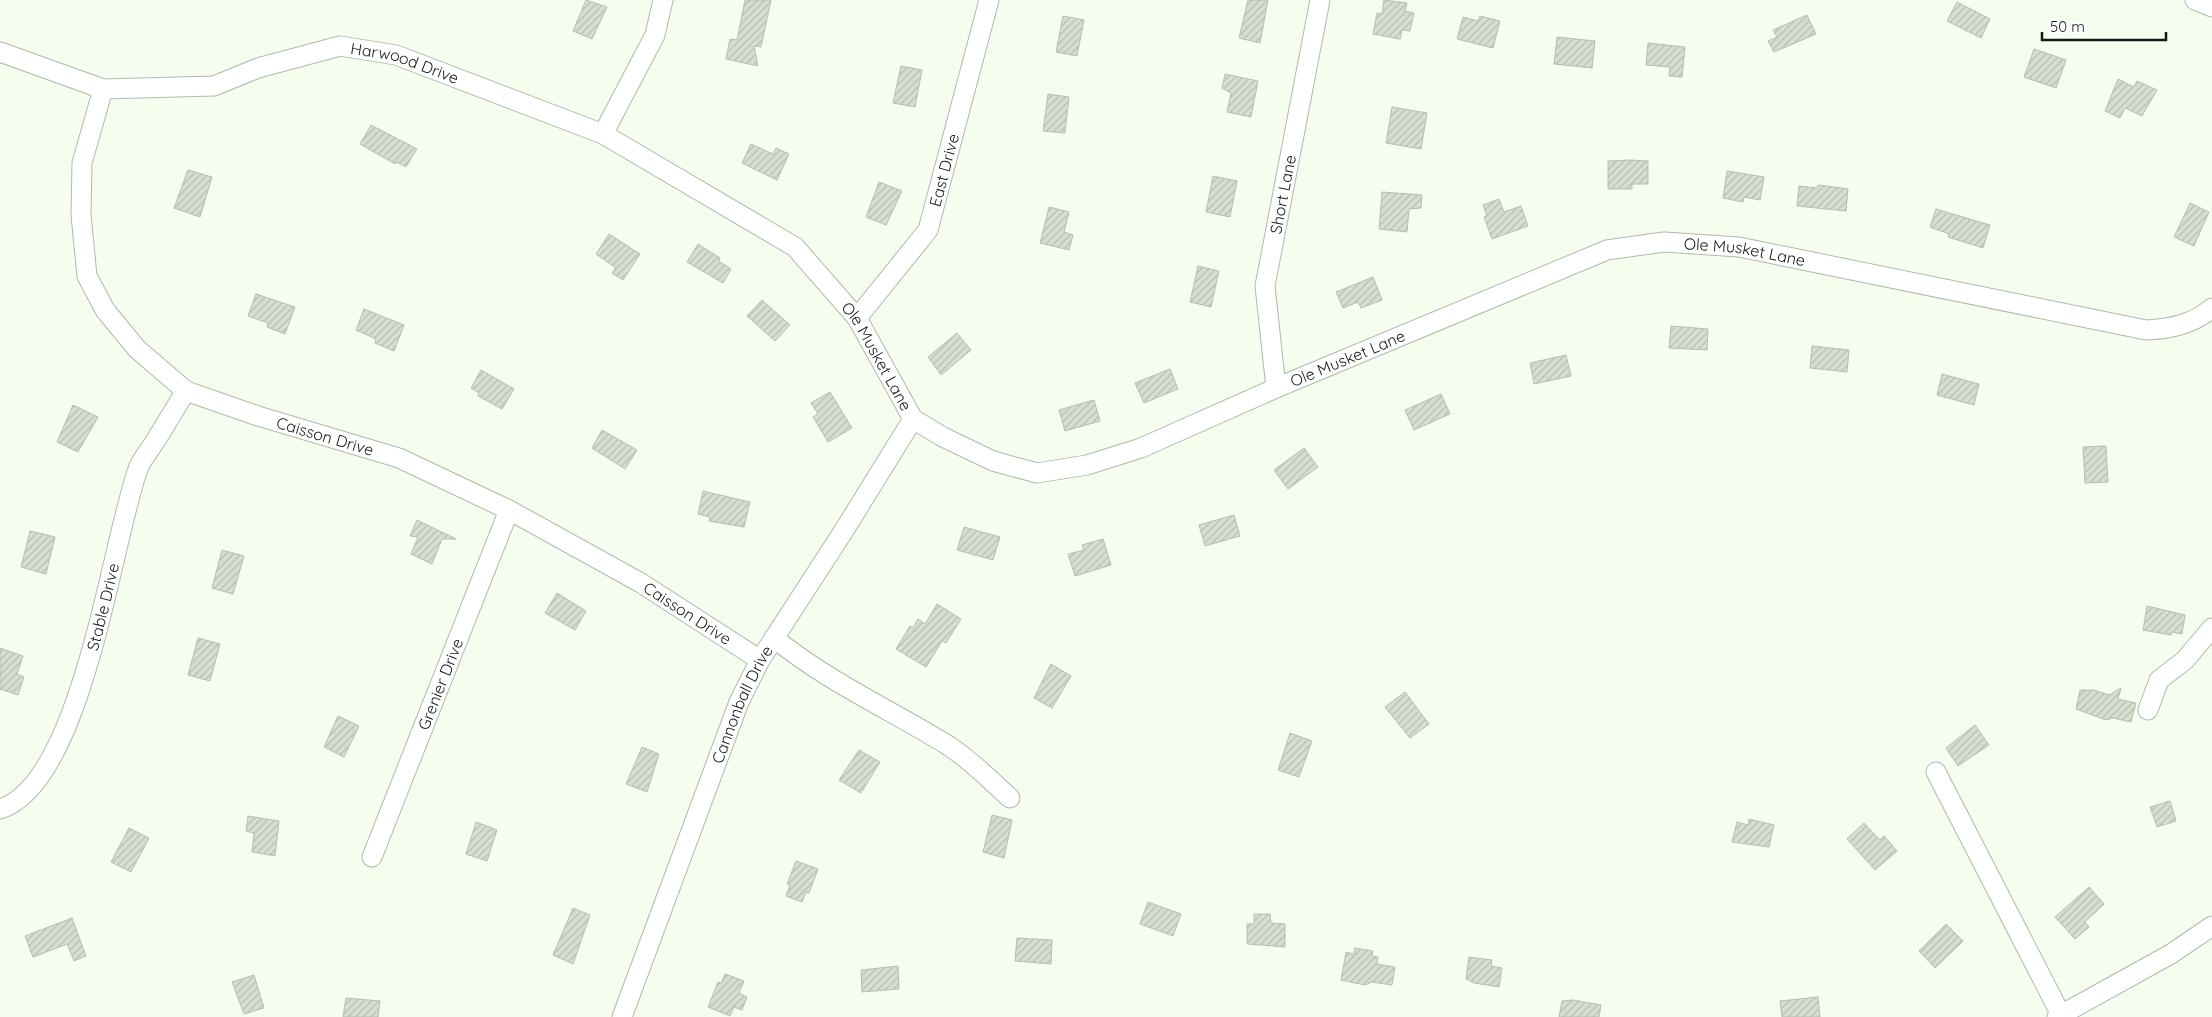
<svg xmlns="http://www.w3.org/2000/svg" width="2212" height="1017" font-family="Quicksand,sans-serif">
	<style>
		.building { fill: url(#building-hatch); stroke: #b6beaf }
		.lines { fill: none; stroke-linecap: round; stroke-linejoin: round }
		.minor-casing { stroke: #b0b9aa; stroke-width: 21 }
		.minor { stroke: #fff; stroke-width: 19 }
		.labels { text-anchor: middle; stroke-width: 5; stroke-linejoin: round; paint-order: stroke }
		.street-label { font-size: 16px; fill: #161914; stroke: #fff }
	</style>
	<defs>
		<pattern id="building-hatch" width="6" height="6" patternUnits="userSpaceOnUse" patternTransform="scale(1.25)"><rect width="6" height="6" fill="#d6decf"/><path d="M-1 1l2-2M0 6l6-6M5 7l2-2" fill="none" stroke="#b7beb1"/></pattern>
	</defs>
	<rect width="100%" height="100%" fill="#f5feee"/>
	<path class="building" d="M586 0 607 7 592 39 573 31Z
		M745 0H771L761 47 754 46 758 66 726 59 730 39 737 40Z
		M1248 0H1268L1260 43 1239 38Z
		M1384 0 1407 3 1405 11 1414 13 1410 31 1402 30 1400 39 1373 34 1377 13 1382 14Z
		M1957 2 1990 19 1981 38 1947 21Z
		M1807 15 1816 34 1774 52 1768 41 1777 37 1773 30Z
		M1063 16 1084 20 1077 56 1056 52Z
		M1480 16 1500 21 1493 48 1457 39 1463 17 1478 21Z
		M1557 37 1595 41 1592 68 1554 64Z
		M1648 43 1685 47 1682 77 1669 76 1670 67 1646 65Z
		M2034 49 2066 60 2056 88 2024 77Z
		M901 66 922 70 915 107 893 103Z
		M1225 74 1258 81 1251 117 1227 112 1231 93 1222 88Z
		M2118 79 2134 87 2137 81 2157 90 2142 116 2125 108 2120 118 2105 111Z
		M1048 94 1069 97 1065 133 1043 131Z
		M1392 107 1427 113 1421 149 1386 143Z
		M371 125 417 149 406 167 396 162 395 164 360 144Z
		M751 144 773 154 776 148 789 154 777 180 742 163Z
		M1631 160 1648 161V184H1632V189H1608V161Z
		M188 170 212 177 200 217 174 208Z
		M1727 171 1764 177 1760 200 1744 197 1743 202 1723 198Z
		M1213 176 1237 181 1230 217 1206 212Z
		M879 182 902 191 886 225 866 217Z
		M1818 185 1848 189 1846 211 1797 206 1799 186 1817 188Z
		M1382 192 1422 195 1421 208 1409 209 1407 232 1379 229Z
		M1499 199 1504 212 1521 206 1528 226 1492 239 1484 217 1487 216 1483 205Z
		M2190 203 2209 212 2194 246 2174 237Z
		M1049 207 1069 212 1064 232 1073 235 1069 250 1040 243Z
		M1936 209 1990 225 1983 248 1948 237 1949 234 1930 227Z
		M609 234 640 254 623 280 612 273 616 268 596 254Z
		M698 244 720 258 719 261 731 269 723 283 687 262Z
		M1198 266 1219 271 1211 307 1190 302Z
		M1373 277 1382 300 1361 308 1358 302 1343 308 1336 292Z
		M256 294 295 307 285 334 267 327 268 323 248 316Z
		M762 300 790 325 775 341 747 316Z
		M364 309 404 325 394 351 375 343 376 339 356 330Z
		M1671 326 1708 329 1707 350 1669 348Z
		M957 333 971 350 941 375 928 357Z
		M1812 346 1849 350 1847 372 1810 368Z
		M1566 355 1571 376 1534 384 1530 363Z
		M1170 369 1178 389 1144 403 1135 383Z
		M481 370 514 389 502 409 478 396 479 393 471 388Z
		M1942 374 1979 384 1974 405 1937 395Z
		M830 392 852 428 828 442 813 417 818 414 811 403Z
		M1441 394 1450 414 1414 430 1405 410Z
		M1094 400 1100 421 1065 431 1059 410Z
		M73 405 98 417 78 452 57 442Z
		M602 430 637 450 625 469 592 448Z
		M2106 446 2108 482 2085 483 2083 447Z
		M1304 448 1318 467 1288 489 1274 470Z
		M703 491 750 502 744 527 709 521 710 517 698 514Z
		M1234 515 1240 536 1205 546 1199 525Z
		M417 520 456 539H442L432 564 411 554 418 537 410 536Z
		M964 527 1000 537 993 560 957 550Z
		M30 531 55 537 46 574 21 567Z
		M1103 539 1111 565 1075 576 1068 554 1084 550 1082 545Z
		M222 550 244 556 233 594 212 588Z
		M557 593 586 611 575 630 545 613Z
		M937 604 961 619 946 643 942 641 926 667 896 649 910 626 913 628 918 619 925 624Z
		M2147 606 2185 615 2182 634 2171 632V635L2143 630Z
		M198 638 220 644 210 681 188 675Z
		M0 648 23 656 17 674 24 677 18 695 0 689Z
		M1051 664 1071 676 1052 708 1034 698Z
		M2121 688 2118 699 2136 703 2131 722 2113 718 2106 720 2076 709 2080 690H2094L2109 695Z
		M1405 692 1429 724 1410 738 1385 707Z
		M338 716 359 726 344 757 324 747Z
		M1975 725 1989 745 1958 766 1946 748Z
		M1290 733 1312 741 1299 777 1278 770Z
		M642 747 659 754 647 792 626 784Z
		M859 750 880 762 861 793 839 780Z
		M2170 801 2176 821 2157 827 2150 807Z
		M992 815 1012 820 1004 858 983 852Z
		M248 816 279 821 275 856 252 852 254 833 246 831Z
		M1749 819 1774 825 1769 847 1732 842 1737 822 1748 825Z
		M476 822 497 830 487 861 466 854Z
		M1864 823 1880 840 1884 836 1897 851 1875 870 1847 839Z
		M129 828 149 838 131 872 111 862Z
		M796 861 818 869 809 893 806 892 802 902 786 896 790 885 787 884Z
		M2089 887 2104 904 2085 922 2089 927 2075 939 2055 917Z
		M1148 902 1181 914 1173 936 1140 924Z
		M573 908 590 915 573 964 553 955Z
		M1254 914H1270L1271 923 1285 924V947L1247 944V924H1254Z
		M72 918 86 956 74 961 67 944 33 957 25 936Z
		M1946 924 1963 941 1935 968 1919 951Z
		M1017 938 1052 940 1051 964 1015 961Z
		M1355 948 1373 951 1372 956 1378 957 1377 964 1395 967 1392 985 1372 982 1365 985 1341 980 1346 952 1354 954Z
		M1469 957 1492 960 1491 966 1502 968 1499 987 1474 983 1466 979Z
		M898 966 899 989 862 992 861 970Z
		M725 974 744 981 739 993 747 997 742 1010 734 1007 730 1016 708 1007 718 982 721 983Z
		M254 975 264 1008 244 1014 232 982Z
		M1818 997 1820 1017H1782L1780 1001Z
		M346 998 380 1001 378 1017H343Z
		M1573 1000 1601 1005 1599 1017H1559L1562 1001Z"/>
	<g class="lines">
		<defs>
			<g id="minor">
				<path d="M2195 0 2212 7"/>
				<path id="s1" d="M0 52 103 89 214 86 258 68 340 46 396 55 603 134 655 35 663 0"/>
				<path id="s2" d="M103 89 82 163 81 215 87 276 105 310 137 349 186 391 258 416 399 458 509 510 641 583 760 660"/>
				<path id="s3" d="M603 134 795 247 857 318 913 419 943 437 993 461 1037 473 1087 465 1141 448 1276 388 1607 250 1664 242 1739 247 2146 330C2171 329 2193 324 2212 308"/>
				<path id="s4" d="M857 318 928 230 989 0"/>
				<path id="s5" d="M1276 388 1265 286 1320 0"/>
				<path d="M774 638C828 682 891 710 949 746 972 761 990 780 1010 798"/>
				<path d="M2148 710 2159 680 2185 660 2212 628"/>
				<path d="M1936 772 2061 1015"/>
				<path id="s6" d="M0 809C82 784 111 544 138 469 141 460 149 451 154 443 165 426 175 408 186 391"/>
				<path id="s7" d="M372 857 509 510"/>
				<path id="s8" d="M622 1017 739 702 760 660 843 532 913 419"/>
				<path d="M2057 1017 2171 954 2212 926"/>
			</g>
		</defs>
		<use href="#minor" class="minor-casing"/>
		<use href="#minor" class="minor"/>
	</g>
	<g class="labels">
		<g class="street-label">
			<text dy="6" stroke="none"><textPath href="#s1" startOffset="420">Harwood Drive</textPath></text>
			<text dy="6" stroke="none"><textPath href="#s4" startOffset="175">East Drive</textPath></text>
			<text dy="6" stroke="none"><textPath href="#s5" startOffset="196">Short Lane</textPath></text>
			<text dy="6" stroke="none"><textPath href="#s3" startOffset="1321">Ole Musket Lane</textPath></text>
			<text dy="6" stroke="none"><textPath href="#s3" startOffset="360">Ole Musket Lane</textPath></text>
			<text dy="6" stroke="none"><textPath href="#s3" startOffset="901">Ole Musket Lane</textPath></text>
			<text dy="6" stroke="none"><textPath href="#s2" startOffset="490">Caisson Drive</textPath></text>
			<text dy="6" stroke="none"><textPath href="#s6" startOffset="234">Stable Drive</textPath></text>
			<text dy="6" stroke="none"><textPath href="#s2" startOffset="895">Caisson Drive</textPath></text>
			<text dy="6" stroke="none"><textPath href="#s7" startOffset="186">Grenier Drive</textPath></text>
			<text dy="6" stroke="none"><textPath href="#s8" startOffset="335">Cannonball Drive</textPath></text>
		</g>
	</g>
	<path d="M2042 32v8h124v-8" fill="none" stroke="#161914" stroke-width="2.5"/>
	<text x="2050" y="32" font-size="15" fill="#161914" stroke="#ffffff" stroke-width="4" paint-order="stroke">50 m</text>
</svg>
